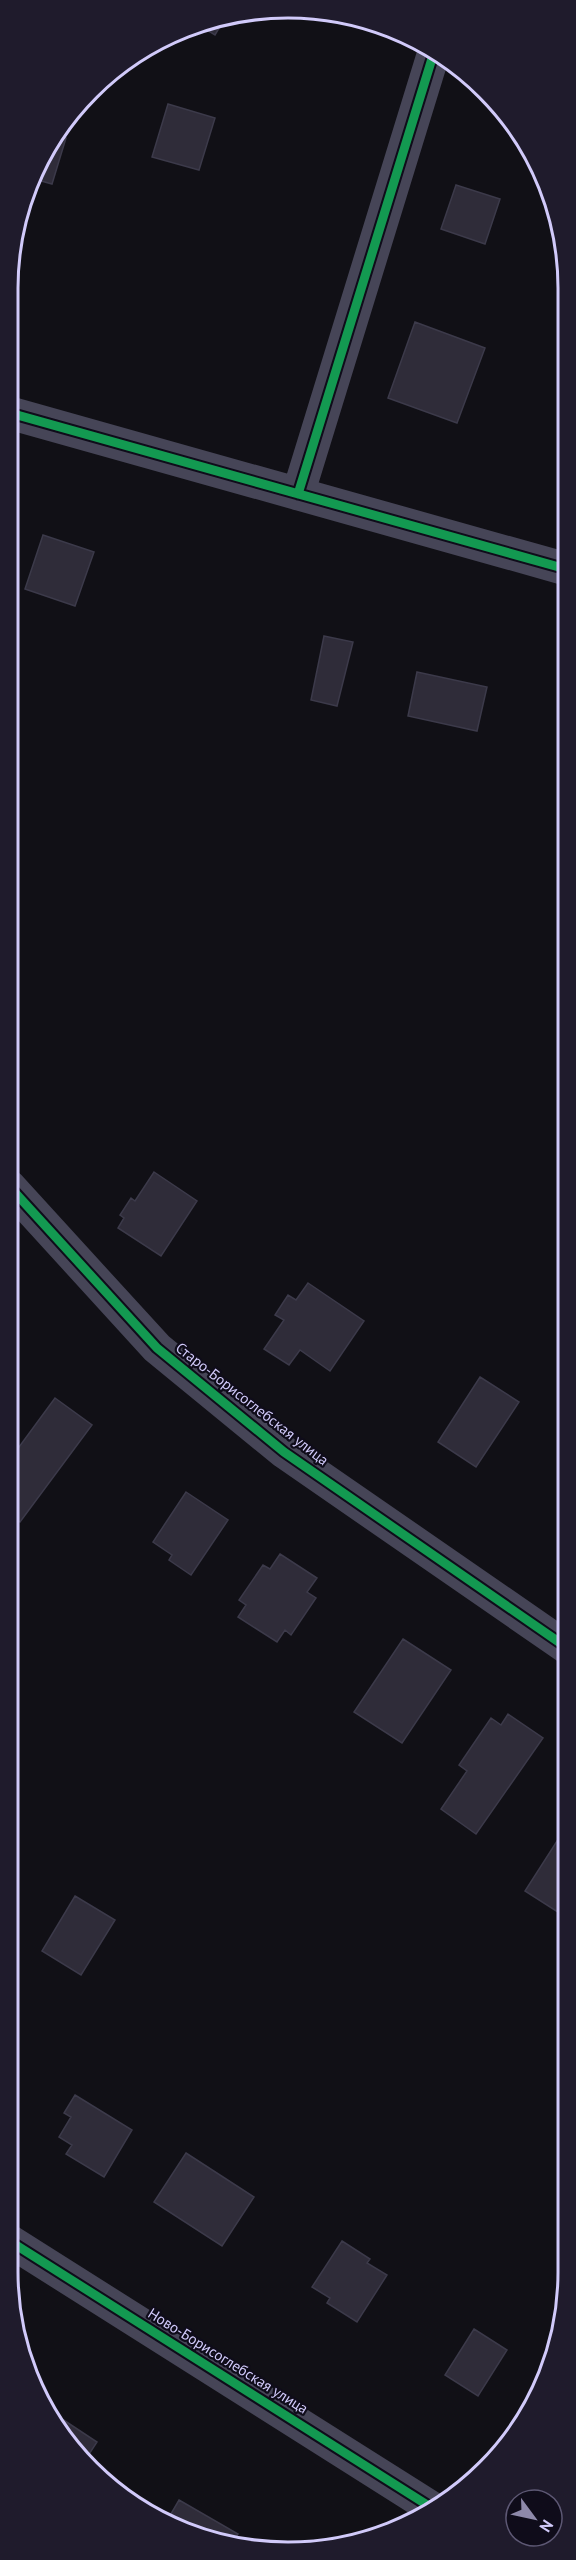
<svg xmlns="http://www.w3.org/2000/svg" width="576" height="2560" font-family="'PT Sans',sans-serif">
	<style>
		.building { fill: #2f2c39; stroke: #3c3a4a; stroke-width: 1.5 }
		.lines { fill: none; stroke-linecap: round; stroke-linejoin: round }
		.minor { stroke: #464557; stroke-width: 33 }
		.cycleway-casing { stroke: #0f0c1a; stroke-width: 13 }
		.cycleway { stroke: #139951; stroke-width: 9 }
		.labels { text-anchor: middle; stroke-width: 4.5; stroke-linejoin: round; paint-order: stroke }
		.street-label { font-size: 15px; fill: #d1cafa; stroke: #0f0c1a }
		.rim { fill: none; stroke: #d1cafa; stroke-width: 3 }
	</style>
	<rect width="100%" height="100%" fill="#111016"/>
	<path class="building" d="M226 16 215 35 199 25 216 17Z
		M168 104 215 118 199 170 152 157Z
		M56 135 66 138 52 184 34 179 45 147Z
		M456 185 500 199 485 244 441 229Z
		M415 322 485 348 457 423 388 398Z
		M43 535 94 552 75 606 25 589Z
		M324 636 353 642 337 706 311 700Z
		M417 672 487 687 477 731 408 716Z
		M154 1172 197 1201 161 1256 118 1228 124 1218 120 1215 131 1198 135 1201Z
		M308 1283 364 1321 330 1371 300 1350 289 1365 264 1349 284 1320 275 1315 288 1295 296 1300Z
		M480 1377 519 1402 476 1467 438 1442Z
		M55 1398 92 1425 20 1522 8 1513V1462Z
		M186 1492 228 1520 191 1575 169 1560 172 1555 153 1542Z
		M280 1554 317 1578 307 1592 316 1598 291 1635 285 1630 277 1642 238 1617 246 1605 239 1600 263 1565 270 1569Z
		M403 1639 451 1670 402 1743 354 1712Z
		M508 1714 543 1738 476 1834 441 1809 467 1771 459 1765 491 1718 501 1725Z
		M566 1827V1913L564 1916 525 1891Z
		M75 1896 115 1920 81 1975 42 1951Z
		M75 2095 132 2130 104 2177 66 2154 72 2145 59 2137 71 2117 64 2113Z
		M186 2153 254 2197 222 2246 154 2202Z
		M342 2241 370 2259 367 2263 387 2275 357 2322 327 2303 330 2298 312 2287Z
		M474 2329 507 2350 478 2396 445 2375Z
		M59 2417 97 2442 84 2462 77 2457 55 2422Z
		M179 2500 238 2534 233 2542 165 2524Z"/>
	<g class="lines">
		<path class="minor" d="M10 413 566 569
			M298 494 434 52
			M9 1186 157 1348 284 1452 566 1647
			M8 2240 432 2508"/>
		<defs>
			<path id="cycleway" d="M10 413 566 569
				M298 494 434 52
				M9 1186 157 1348 284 1452 566 1647
				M8 2240 432 2508"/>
		</defs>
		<use href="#cycleway" class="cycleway-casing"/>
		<use href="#cycleway" class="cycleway"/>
	</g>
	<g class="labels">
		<g class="street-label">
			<text transform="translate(252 1404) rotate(38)" y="5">Старо-Борисоглебская улица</text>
			<text transform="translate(228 2361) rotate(32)" y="5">Ново-Борисоглебская улица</text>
		</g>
	</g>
	<path d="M0 0H576V2560H0ZM288 18H288A270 270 0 0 1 558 288V2272A270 270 0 0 1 288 2542H288A270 270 0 0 1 18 2272V288A270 270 0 0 1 288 18Z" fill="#1f1b2c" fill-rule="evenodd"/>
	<path class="rim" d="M288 18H288A270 270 0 0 1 558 288V2272A270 270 0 0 1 288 2542H288A270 270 0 0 1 18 2272V288A270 270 0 0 1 288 18Z"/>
	<g transform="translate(534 2518) rotate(123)"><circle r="28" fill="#0f0c1a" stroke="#5d5874" stroke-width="1.5"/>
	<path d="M0-4.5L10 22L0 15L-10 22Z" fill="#8e89aa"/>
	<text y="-9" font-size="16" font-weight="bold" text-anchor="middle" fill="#d1cafa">N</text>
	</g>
</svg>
